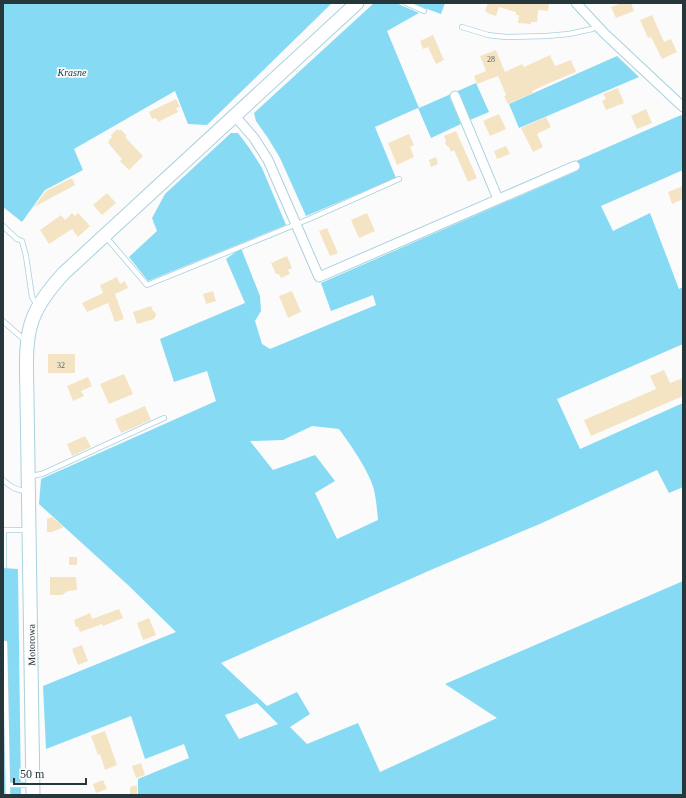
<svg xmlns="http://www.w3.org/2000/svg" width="686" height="798" font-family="'Times New Roman',serif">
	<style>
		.green { fill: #86daf4; fill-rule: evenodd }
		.building { fill: #f5e4c3 }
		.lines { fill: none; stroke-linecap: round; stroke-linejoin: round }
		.lane-casing { stroke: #a7d1df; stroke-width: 6 }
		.street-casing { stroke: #a7d1df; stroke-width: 11 }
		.secondary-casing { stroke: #a7d1df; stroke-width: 15 }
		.lane { stroke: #fff; stroke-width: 4.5 }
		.street { stroke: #fff; stroke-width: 9 }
		.secondary { stroke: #fff; stroke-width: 13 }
		.labels { text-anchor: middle; stroke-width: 3.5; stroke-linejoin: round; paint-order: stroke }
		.number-label { font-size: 8px; fill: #5a625e }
		.park-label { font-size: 10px; font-style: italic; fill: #0c3945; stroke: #fbfbfb }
		.street-label { font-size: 10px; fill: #26373c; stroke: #fbfbfb }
	</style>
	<rect width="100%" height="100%" fill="#fbfbfb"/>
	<path class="green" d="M3 3H332L207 125 188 124 175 91 74 149 83 170 45 190 22 222 3 207Z
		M374 3H396L419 13 387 31 419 108 476 83 489 112 470 120 459 94 450 98 461 124 431 138 418 108 375 127 396 178 306 216 280 158 268 138 256 121 254 113Z
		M413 3H445L441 14 427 9Z
		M617 56 639 77 519 128 509 104Z
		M681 115 683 117V170L601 206 613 231 650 213 679 289 683 287V344L557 399 580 449 683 403V487L669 493 657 470 542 523 433 569 221 663 267 706 297 692 310 714 290 727 307 744 358 723 380 772 497 718 445 684 683 581V795H138V779L189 758 184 744 145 759 131 716 46 749 43 686 176 632 128 585 39 504 41 479 216 401 207 371 174 382 160 339 245 303 226 259 241 248 260 296 261 311 255 321 262 344 270 349 376 305 373 295 331 311 321 283 577 171 574 162ZM312 426 339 429C352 447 365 465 373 486 376 497 377 509 378 520L337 539 315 493 335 481 315 455 273 470 250 441 283 440ZM257 703 278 724 239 739 225 715Z
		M231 133H238L250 149 262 168 286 225 148 281 129 257 157 231 152 218 165 194Z
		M3 568 18 569 21 795H3Z"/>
	<path class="building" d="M488 3H549L548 11 538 10 537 22H531V24L518 23 519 15H516V12L499 7 496 16 487 13V12L485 11Z
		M622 3H631L634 11 616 18 611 7Z
		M652 15 664 42 671 39 677 52 662 59 651 37 648 38 640 20Z
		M433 35 444 60 436 64 428 47 423 49 420 41Z
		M496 50 505 72 522 64 524 67 550 55 555 66 571 60 576 72 547 84 532 91 533 93 508 104 504 96 506 95 498 76 477 84 474 76 486 71 480 56Z
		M618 88 624 103 606 110 602 101 606 99 603 94Z
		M176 99 180 107 176 108 178 112 158 122 156 118 152 119 149 112Z
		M646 109 652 123 637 129 631 116Z
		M499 114 506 129 490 136 483 121Z
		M546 117 551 127 537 134 543 147 533 152 521 128Z
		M117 129 119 131 120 129 127 136 125 137 143 156 129 170 120 161 122 159 108 143 109 140 112 137 111 135Z
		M456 131 477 178 468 182 454 150 451 152 449 147 447 146 445 143 446 141 444 136Z
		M409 134 414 145 410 147 414 157 397 165 388 143Z
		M506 146 510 154 497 159 494 151Z
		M436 157 438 164 431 167 429 160Z
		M72 178 75 185 34 207 46 191Z
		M683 186V199L672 204 668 192Z
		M107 193 116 203 102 215 93 205Z
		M72 213 75 216 78 213 90 226 78 237 72 229 49 244 40 230 61 215 65 220Z
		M367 213 375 231 359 238 351 220Z
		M327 228 338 253 330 256 319 231Z
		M287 256 292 268 288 270 290 274 281 278 279 274H276L271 263Z
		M117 277 120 284 125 281 128 288 115 294 124 319 115 322 108 303 87 312 82 303 103 293 100 285Z
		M213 291 216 301 206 304 203 294Z
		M292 291 301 312 288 318 279 296Z
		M151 306 153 311 155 312 156 315 154 319 137 324 133 312Z
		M48 354H75V373H48Z
		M664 370 670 383 683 378V396L591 436 584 420 656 389 650 376Z
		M124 374 133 394 109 404 100 384Z
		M88 377 92 386 81 391 84 396 73 401 67 386Z
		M145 406 151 420 121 433 115 419Z
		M85 436 91 447 72 456 67 444Z
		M52 517 64 527 52 532H47V519Z
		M69 557H77V565H69Z
		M50 577H76L77 590 68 591 62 595H50Z
		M119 609 123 618 103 626 102 624 80 632 78 627H76L74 620 90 613 92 619Z
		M149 618 156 635 143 640 137 623Z
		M82 645 88 661 78 665 72 649Z
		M105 731 117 765 105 770 100 754 98 755 91 736Z
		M141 763 145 775 136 778 132 766Z
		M103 780 107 789 96 793 93 784Z
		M137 785V795H130V787Z"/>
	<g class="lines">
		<defs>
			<path id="lane" d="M406 3 424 11
				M462 27 488 35 496 36 507 37 547 36 569 34 592 29 596 26
				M3 226 17 239 22 241 26 256 32 297 37 305
				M106 237 147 285 309 219 399 179
				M3 321 20 336 26 341
				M30 476 42 474 164 418
				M3 480C11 487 17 491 28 491
				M3 530H27
				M4 530V566
				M3 643H5L8 795
				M8 785H32"/>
			<path id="street" d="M576 3 604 33 683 107
				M455 96 498 199
				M235 116 254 138 268 160 319 277 575 166"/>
			<path id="secondary" d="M33 795 27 398C27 375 24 343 32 321 38 303 51 287 64 273L357 3"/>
		</defs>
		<use href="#lane" class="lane-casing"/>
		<use href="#street" class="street-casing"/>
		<use href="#secondary" class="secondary-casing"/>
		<use href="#lane" class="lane"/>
		<use href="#street" class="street"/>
		<use href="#secondary" class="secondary"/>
	</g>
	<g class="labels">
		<g class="number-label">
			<text x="491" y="62">28</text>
			<text x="61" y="368">32</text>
		</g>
		<g class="park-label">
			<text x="72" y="76">Krasne</text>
		</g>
		<g class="street-label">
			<text transform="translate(31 645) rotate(-91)" y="4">Motorowa</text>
		</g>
	</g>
	<rect width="686" height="798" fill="none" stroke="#26373c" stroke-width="8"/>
	<path d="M14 778v6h72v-6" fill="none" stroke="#26373c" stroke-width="2"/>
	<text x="20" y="778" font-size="12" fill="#26373c" stroke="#fbfbfb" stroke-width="3" paint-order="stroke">50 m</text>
</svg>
